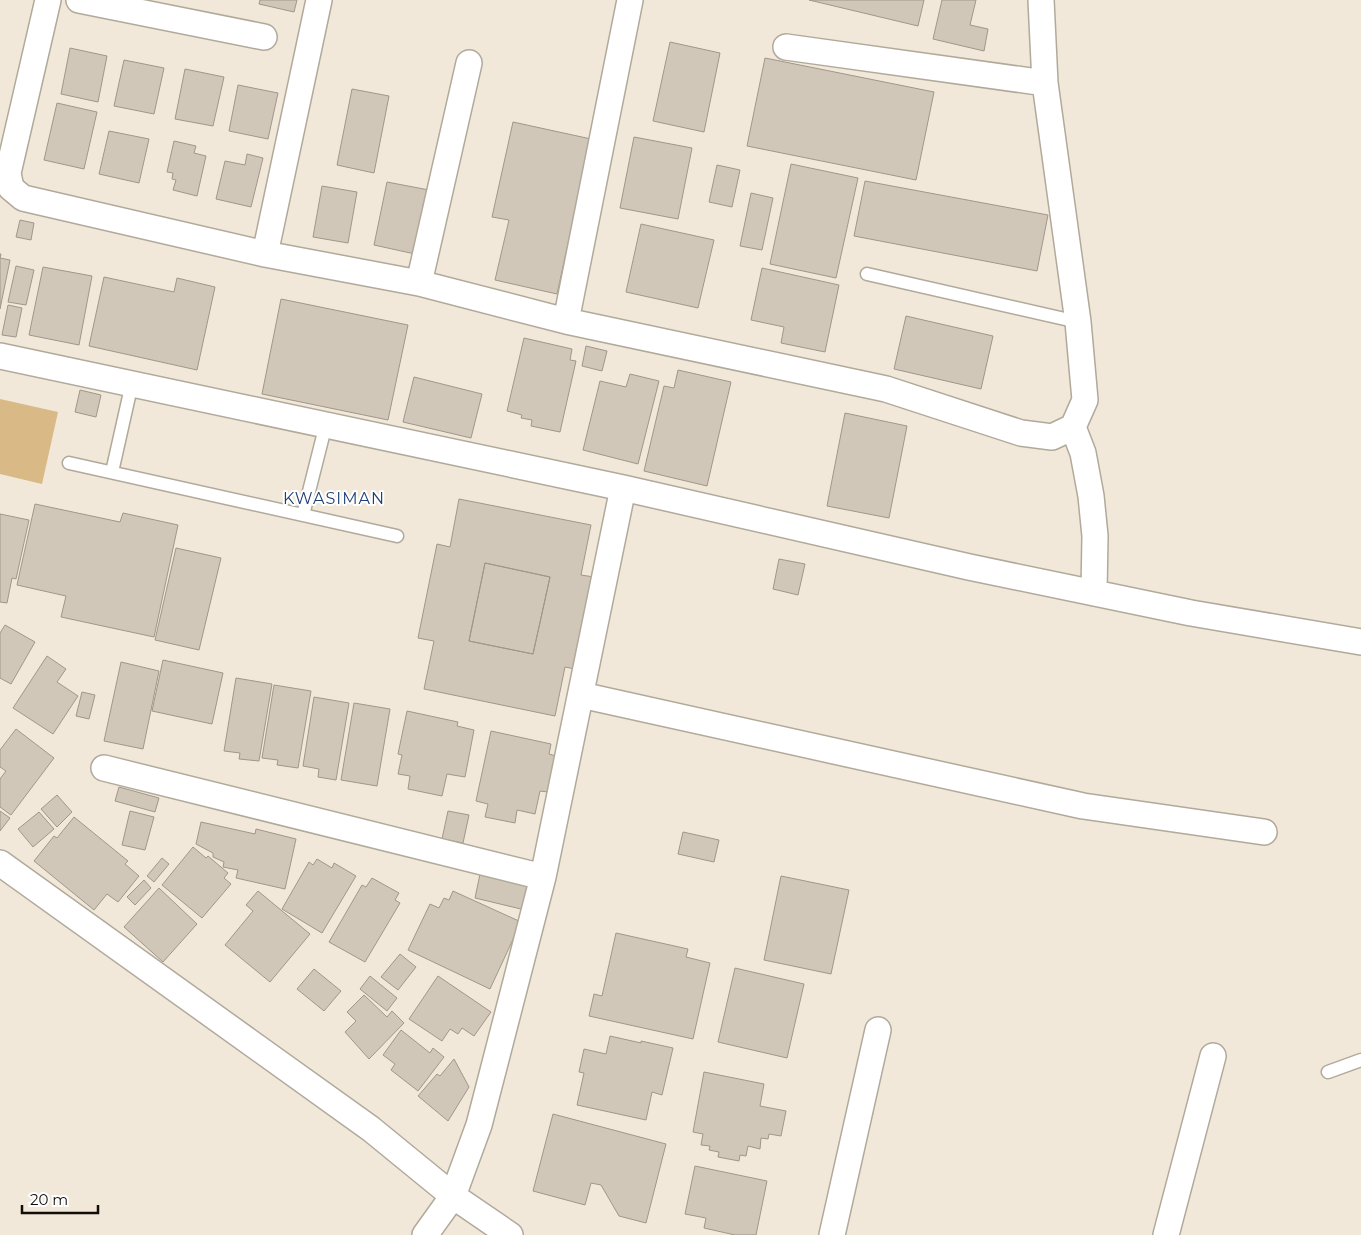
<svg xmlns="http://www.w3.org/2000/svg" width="1361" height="1235" font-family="Montserrat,sans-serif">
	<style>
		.green { fill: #d9b985 }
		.building { fill: #d0c7b9; stroke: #a0978a; fill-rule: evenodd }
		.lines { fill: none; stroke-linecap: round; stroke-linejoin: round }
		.lane-casing { stroke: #b1a99b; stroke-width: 15 }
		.street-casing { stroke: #b1a99b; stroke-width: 28 }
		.lane { stroke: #fff; stroke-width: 12 }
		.street { stroke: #fff; stroke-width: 25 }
		.labels { text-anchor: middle; stroke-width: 4; stroke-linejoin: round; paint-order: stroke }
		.neighbourhood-label { font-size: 16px; letter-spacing: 1px; fill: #1e3f75; stroke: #fff }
	</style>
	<rect width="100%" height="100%" fill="#f1e8d9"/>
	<path class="green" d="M0 399 58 412 42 484 0 474Z"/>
	<path class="building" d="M260 0H297L294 12 259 4Z
		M809 0H924L918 26Z
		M942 0H976L970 25 988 29 984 51 933 39Z
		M670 42 720 53 704 132 653 121Z
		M70 48 107 56 98 102 61 94Z
		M765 58 934 92 916 180 747 146Z
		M124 60 164 68 154 114 114 106Z
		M185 69 224 77 213 126 175 119Z
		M238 85 278 93 268 139 229 131Z
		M352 89 389 96 374 173 337 165Z
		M57 103 97 112 84 169 44 160Z
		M513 122 591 139 557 294 495 280 509 220 492 217Z
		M109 131 149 139 139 183 99 174Z
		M634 137 692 148 678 219 620 208Z
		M174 141 196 146 194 153 206 156 197 196 173 190 176 180 172 179 173 173 167 172Z
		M247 154 263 158 251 207 216 199 225 161 245 165Z
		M791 164 858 178 836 278 770 264Z
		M717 165 740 170 732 207 709 202Z
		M865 181 1048 215 1037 271 854 236Z
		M387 182 429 190 415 254 374 245Z
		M322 186 357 192 348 243 313 237Z
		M751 193 773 198 762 250 740 246Z
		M20 220 34 223 31 240 16 237Z
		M641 224 714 240 698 308 626 292Z
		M0 254H1L0 258 10 260 0 309Z
		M16 266 34 270 26 305 8 302Z
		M43 267 92 276 79 345 29 335Z
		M762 268 839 285 825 352 781 343 784 327 751 320Z
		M104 277 174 292 177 278 215 287 197 370 89 346Z
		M281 299 408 325 388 420 262 394Z
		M8 305 22 308 16 337 2 335Z
		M906 316 993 336 981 389 894 369Z
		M524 338 572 349 570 360 576 361 560 432 531 426 532 420 521 418 522 415 507 411Z
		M586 346 607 351 602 371 582 366Z
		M678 370 731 382 707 486 644 471 664 386 674 388Z
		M630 374 659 381 638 464 583 450 600 381 626 387Z
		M414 377 482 394 471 438 403 422Z
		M80 390 101 395 96 417 75 412Z
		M845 413 907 426 889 518 827 506Z
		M459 499 591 525 581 575 594 577 575 669 565 667 555 716 424 689 434 641 418 638 437 544 450 547ZM485 563 550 577 533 654 469 641Z
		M35 504 120 522 123 513 178 525 154 637 61 617 66 596 17 585Z
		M0 514 29 520 16 579 12 578 7 603 0 602Z
		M176 548 221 558 199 650 155 640Z
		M779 559 805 564 798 595 773 589Z
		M485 563 550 577 533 654 469 641Z
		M5 625 35 642 11 684 0 678V633Z
		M47 656 66 669 57 682 78 696 53 734 13 708Z
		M163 660 223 673 212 724 152 711Z
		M121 662 159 671 143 749 104 741Z
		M236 678 272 684 259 761 239 759 240 753 224 751Z
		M274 685 311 691 298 768 277 765 278 760 262 758Z
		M82 692 95 695 89 719 76 716Z
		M314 697 349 703 336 780 318 777 319 769 303 766Z
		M354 703 390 709 377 786 341 780Z
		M407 711 458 722 457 726 474 730 465 777 447 774 442 796 408 789 410 776 398 774 402 755 398 754Z
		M16 729 54 758 11 815 0 807V779L6 771 0 767V750Z
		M491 731 551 744 549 754 556 756 548 792 540 791 535 814 517 810 515 823 485 817 488 804 476 801Z
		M119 787 159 798 155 812 115 801Z
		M57 795 72 812 57 827 41 809Z
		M0 811 10 818 0 831Z
		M130 811 154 817 145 850 122 845Z
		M448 811 469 815 463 843 442 839Z
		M39 812 54 829 33 847 18 829Z
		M74 817 128 861 125 864 139 876 118 902 107 894 94 910 34 861 54 836 57 838Z
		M201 822 255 834 256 829 296 839 285 889 236 878 238 870 223 867 224 862 213 857V853L196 844Z
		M683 832 719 840 714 862 678 854Z
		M193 847 206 858 208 856 228 873 224 878 231 884 202 918 162 885Z
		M162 858 169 864 154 882 147 876Z
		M317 859 332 868 334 863 356 876 322 933 282 909 309 862 313 865Z
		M480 874 531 885 525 910 475 898Z
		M781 876 849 890 831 974 764 960Z
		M372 878 399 893 395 900 400 903 365 962 329 942 362 885 366 887Z
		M144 880 151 888 135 905 127 897Z
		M159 888 197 924 163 962 124 927Z
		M258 891 310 934 270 982 225 945 253 911 246 905Z
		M453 891 521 922 490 989 408 950 430 904 439 908 444 898 449 900Z
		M616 933 688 949 686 957 710 963 693 1039 589 1016 594 994 602 996Z
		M400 954 416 967 398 990 381 977Z
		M735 968 804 984 787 1058 718 1042Z
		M314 969 341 991 324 1011 297 989Z
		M370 976 397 998 387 1011 360 989Z
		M438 976 491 1012 474 1036 462 1028 458 1034 450 1029 442 1041 409 1019Z
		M364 995 387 1017 392 1011 404 1023 369 1059 345 1032 356 1021 347 1012Z
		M401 1030 430 1053 433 1048 444 1057 418 1091 391 1070 395 1064 383 1055Z
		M610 1036 641 1043V1041L673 1048 662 1095 652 1092 646 1120 577 1105 584 1073 579 1072 584 1049 606 1054Z
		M454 1059 469 1087 448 1121 418 1096 437 1074 440 1076Z
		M704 1072 764 1084 760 1106 786 1111 781 1136 769 1134 768 1139 761 1138 760 1149 748 1146 746 1156 740 1155 739 1161 718 1157 719 1152 709 1150 710 1146 701 1145 703 1134 693 1132Z
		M553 1114 666 1144 646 1223 619 1216 601 1185 591 1183 585 1205 533 1191Z
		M695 1166 767 1181 756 1235H735L704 1228 706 1218 685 1214Z"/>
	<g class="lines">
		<defs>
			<path id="lane" d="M867 274 1078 322
				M69 463 397 536
				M112 472 132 383
				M303 515 326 424
				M1328 1072 1361 1060"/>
			<path id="street" d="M48 0 8 173 11 188 23 198 265 254 419 283 566 321 886 389 1021 433 1052 437 1073 427 1085 400 1078 322 1045 83 1041 0
				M79 0 264 37
				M786 47 1045 83
				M265 254 319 0
				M419 283 469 63
				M566 321 630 0
				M0 356 623 488 969 567 1191 613 1361 642
				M1073 427 1083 453 1091 496 1095 536 1094 593
				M581 695 1083 806 1264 832
				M104 768 543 877
				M0 863 371 1129 453 1196 510 1235
				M425 1235 453 1196 479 1125 543 877 623 488
				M832 1235 878 1030
				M1166 1235 1213 1056"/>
		</defs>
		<use href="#lane" class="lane-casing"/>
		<use href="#street" class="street-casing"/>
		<use href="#lane" class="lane"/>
		<use href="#street" class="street"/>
	</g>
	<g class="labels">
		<g class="neighbourhood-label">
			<text x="334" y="504">KWASIMAN</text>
		</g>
	</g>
	<path d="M22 1205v8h76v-8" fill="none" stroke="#110e09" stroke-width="2.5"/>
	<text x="30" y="1205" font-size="15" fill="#110e09" stroke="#ffffff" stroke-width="4" paint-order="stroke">20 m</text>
</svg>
